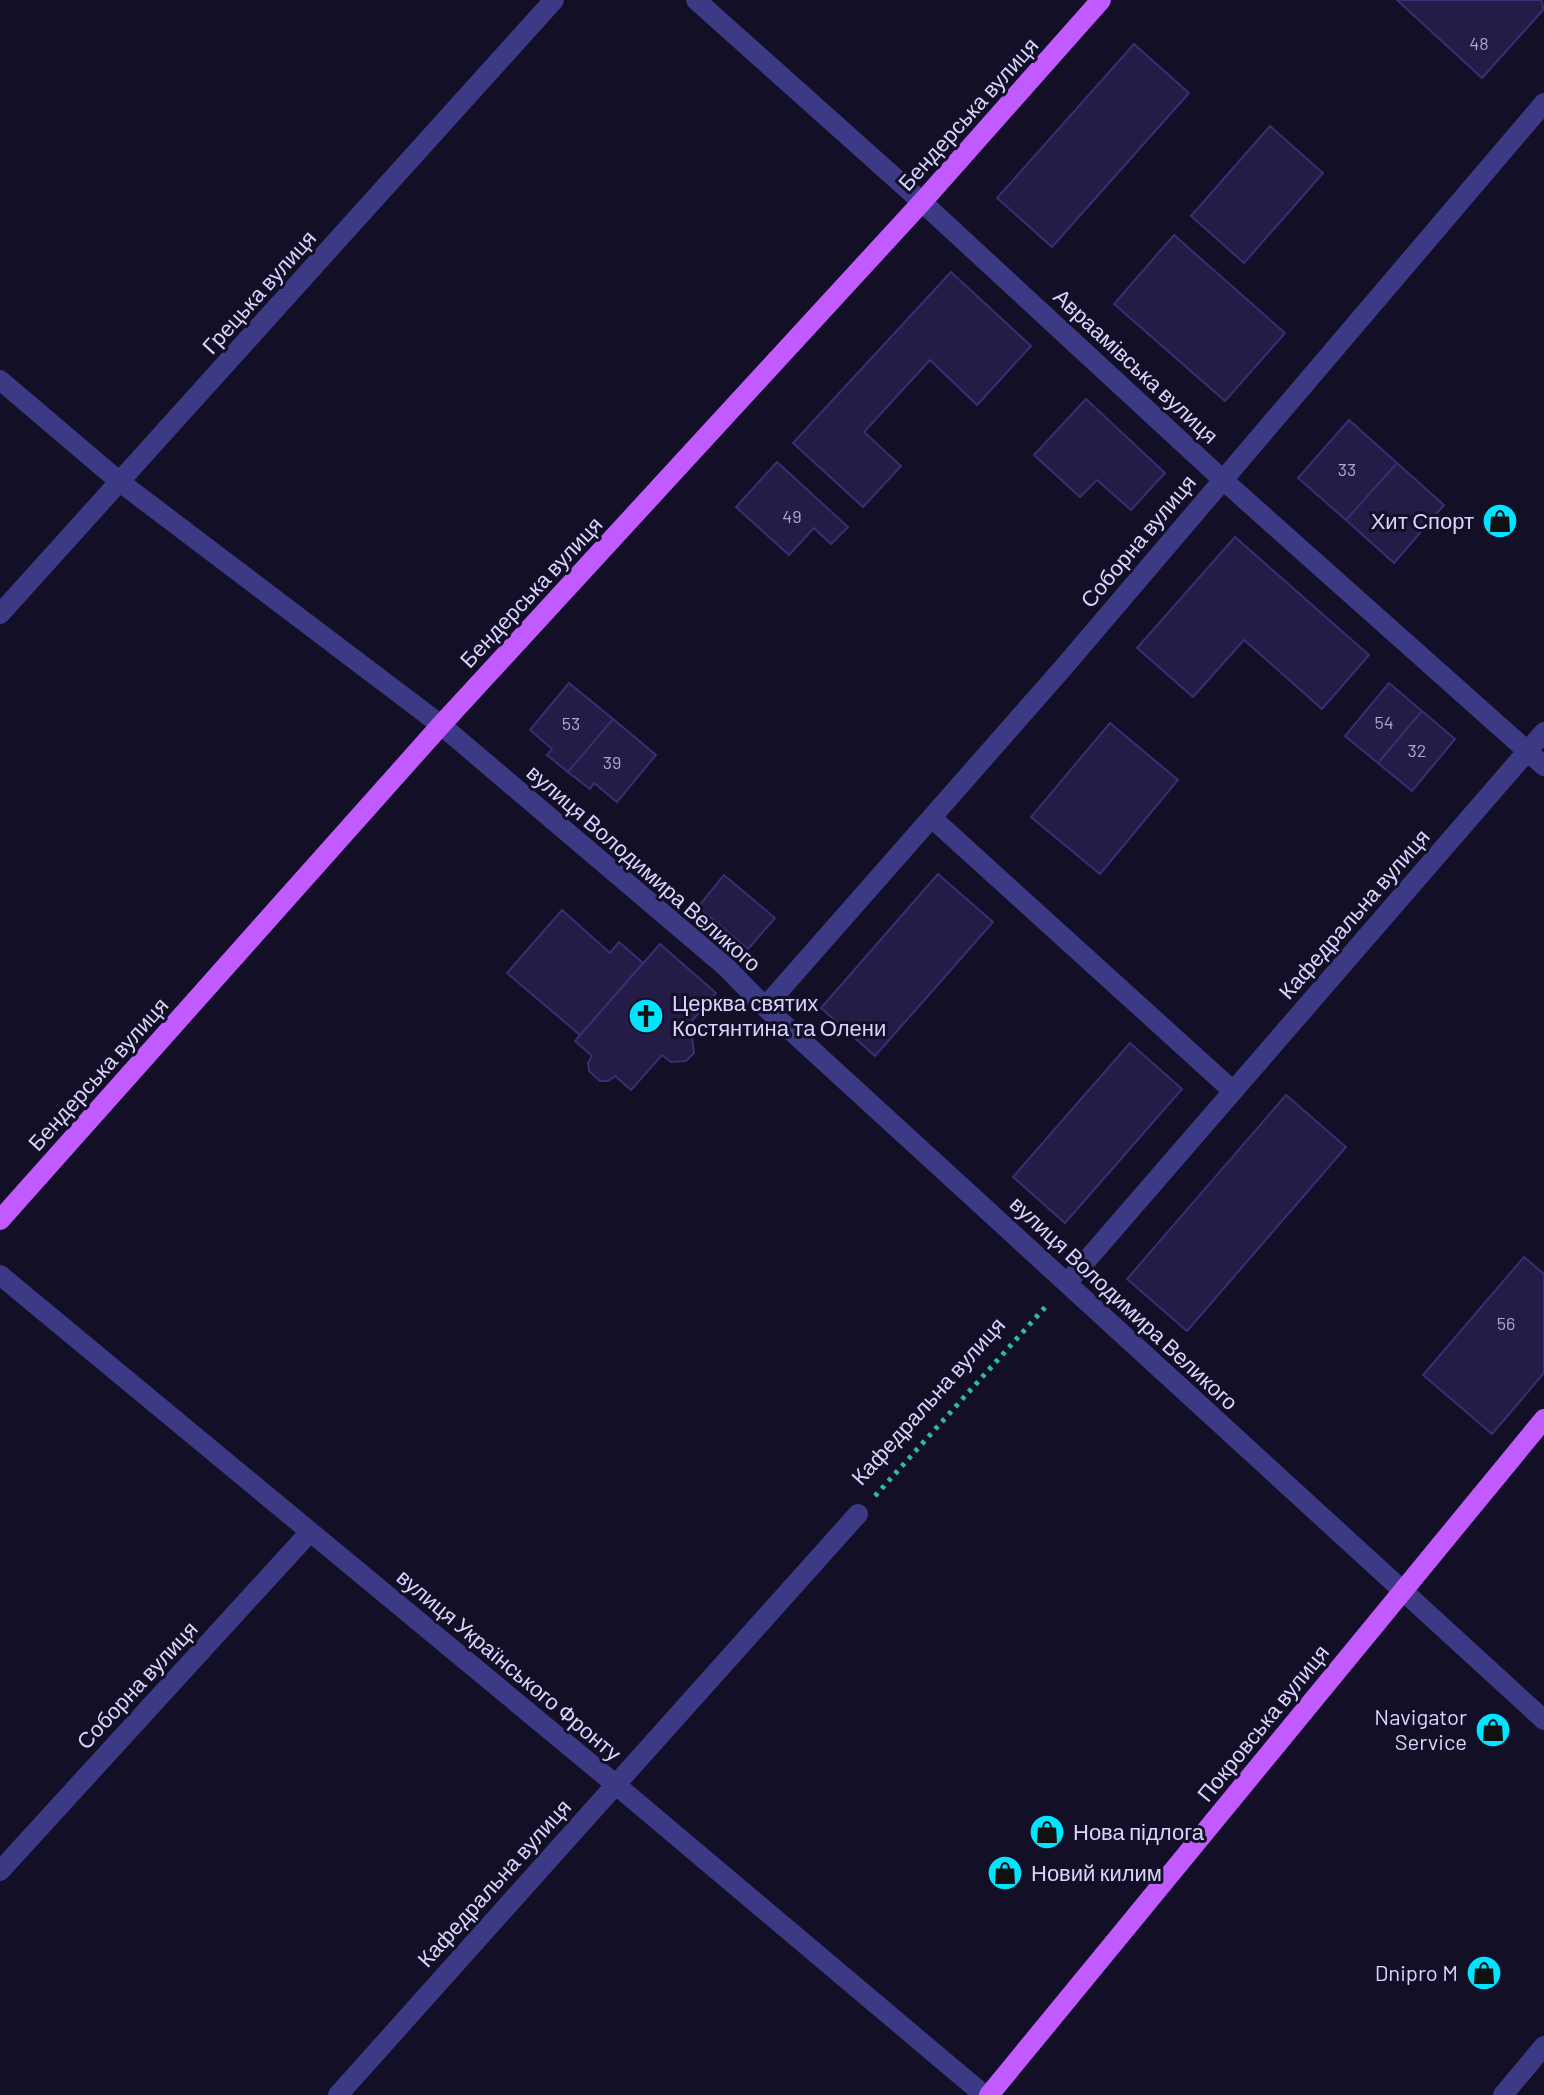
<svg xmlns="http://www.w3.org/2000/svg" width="1544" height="2095" font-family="Barlow,sans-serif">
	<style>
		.building { fill: #241b47; stroke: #3b2d73; stroke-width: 2 }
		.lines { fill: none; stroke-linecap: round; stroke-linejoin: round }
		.path { stroke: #2fb8b0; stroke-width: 5; stroke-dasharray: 4 6; stroke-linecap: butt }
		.minor { stroke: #3d3a85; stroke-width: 20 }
		.major { stroke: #c25bff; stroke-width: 20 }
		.labels { text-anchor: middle; stroke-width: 6; stroke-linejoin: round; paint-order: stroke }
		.number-label { font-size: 18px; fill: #aca6d1 }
		.street-label { font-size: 22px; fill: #d9d4ff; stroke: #130f26 }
		.poi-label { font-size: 22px; fill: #d9d4ff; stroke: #130f26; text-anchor: end }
	</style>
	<rect width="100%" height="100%" fill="#130f26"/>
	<path class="building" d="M1397 0H1541L1544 9 1482 78Z
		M1134 44 1189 93 1052 247 997 198Z
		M1270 126 1323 173 1244 263 1191 216Z
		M1174 235 1285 333 1225 401 1114 304Z
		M951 272 1031 346 977 405 930 360 864 432 901 466 863 507 793 443Z
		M1086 399 1165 473 1131 510 1097 480 1080 497 1034 455Z
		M1349 420 1397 463 1346 520 1298 478Z
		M777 462 848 527 831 544 814 528 789 555 736 507Z
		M1397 463 1444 505 1394 563 1346 520Z
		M1235 537 1369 655 1322 709 1244 640 1193 697 1137 648Z
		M569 683 613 719 568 772 547 755 552 749 530 730Z
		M1389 683 1422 711 1378 763 1345 736Z
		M1422 711 1455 739 1412 791 1378 763Z
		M613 719 656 755 617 802 594 783 590 789 568 772Z
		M1110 723 1178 780 1100 874 1031 817Z
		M938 874 993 922 875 1056 821 1008Z
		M724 875 775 918 748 949 698 907Z
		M562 910 610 953 619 942 643 963 580 1035 507 973Z
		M660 944 716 993 684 1030 692 1037 694 1053 686 1061 671 1062 662 1055 631 1090 615 1076 608 1081H600L589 1071 588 1063 592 1056 575 1041Z
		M1130 1043 1182 1089 1065 1223 1013 1177Z
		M1286 1095 1346 1147 1187 1331 1127 1279Z
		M1524 1257 1544 1274V1373L1492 1434 1423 1375Z"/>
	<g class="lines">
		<path class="path" d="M875 1496 1048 1304"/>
		<path class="minor" d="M696 0 922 202 1222 479 1544 766
			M0 380 120 482 441 725 726 967 765 1007 1544 1720
			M0 614 554 0
			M932 818 1233 1091
			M765 1007 1063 668 1544 103
			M0 1275 615 1784 984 2095
			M1067 1283 1544 732
			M0 1871 310 1532
			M338 2095 858 1514
			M1503 2095 1544 2046"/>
		<path class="major" d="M0 1220 441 725 922 202 1101 0
			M989 2095 1544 1419"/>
	</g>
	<defs>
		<symbol id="shop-disc" viewBox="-11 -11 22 22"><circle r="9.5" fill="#00e5ff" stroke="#130f26"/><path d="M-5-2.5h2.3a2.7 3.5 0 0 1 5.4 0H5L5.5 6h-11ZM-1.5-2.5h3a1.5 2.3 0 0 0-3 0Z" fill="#111"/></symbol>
		<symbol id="church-disc" viewBox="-11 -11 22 22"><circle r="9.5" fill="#00e5ff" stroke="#130f26"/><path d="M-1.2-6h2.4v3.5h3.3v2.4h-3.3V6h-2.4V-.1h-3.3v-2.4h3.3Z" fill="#111"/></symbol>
	</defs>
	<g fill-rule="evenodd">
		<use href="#shop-disc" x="1480" y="501" width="40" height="40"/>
		<use href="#church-disc" x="626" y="996" width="40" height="40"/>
		<use href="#shop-disc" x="1473" y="1710" width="40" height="40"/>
		<use href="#shop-disc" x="1027" y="1812" width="40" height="40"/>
		<use href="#shop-disc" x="985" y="1853" width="40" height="40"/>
		<use href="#shop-disc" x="1464" y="1953" width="40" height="40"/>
	</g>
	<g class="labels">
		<g class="number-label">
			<text x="1479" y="50">48</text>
			<text x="1347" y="476">33</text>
			<text x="792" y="523">49</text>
			<text x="1384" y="729">54</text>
			<text x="571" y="730">53</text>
			<text x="1417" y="757">32</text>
			<text x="612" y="769">39</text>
			<text x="1506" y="1330">56</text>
		</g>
		<g class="street-label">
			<text transform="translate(968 114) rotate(-48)" y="8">Бендерська вулиця</text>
			<text transform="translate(259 292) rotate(-48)" y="8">Грецька вулиця</text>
			<text transform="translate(1136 366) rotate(43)" y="8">Авраамівська вулиця</text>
			<text transform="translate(1138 541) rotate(-50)" y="8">Соборна вулиця</text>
			<text transform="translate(531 592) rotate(-47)" y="8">Бендерська вулиця</text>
			<text transform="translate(644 868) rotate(41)" y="8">вулиця Володимира Великого</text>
			<text transform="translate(1354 914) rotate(-49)" y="8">Кафедральна вулиця</text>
			<text transform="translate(98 1074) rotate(-48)" y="8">Бендерська вулиця</text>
			<text transform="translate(1124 1303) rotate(43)" y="8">вулиця Володимира Великого</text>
			<text transform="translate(928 1401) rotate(-48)" y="8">Кафедральна вулиця</text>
			<text transform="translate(509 1665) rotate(40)" y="8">вулиця Українського Фронту</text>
			<text transform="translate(137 1685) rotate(-47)" y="8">Соборна вулиця</text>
			<text transform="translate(1263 1723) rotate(-51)" y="8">Покровська вулиця</text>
			<text transform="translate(494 1883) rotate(-48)" y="8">Кафедральна вулиця</text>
		</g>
		<g class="poi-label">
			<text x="1474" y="529">Хит Спорт</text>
			<text x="672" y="1011" text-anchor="start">Церква святих<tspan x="672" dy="25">Костянтина та Олени</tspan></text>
			<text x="1467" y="1725">Navigator<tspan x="1467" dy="25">Service</tspan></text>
			<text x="1073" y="1840" text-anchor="start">Нова підлога</text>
			<text x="1031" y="1881" text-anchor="start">Новий килим</text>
			<text x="1458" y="1981">Dnipro M</text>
		</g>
	</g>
</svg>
